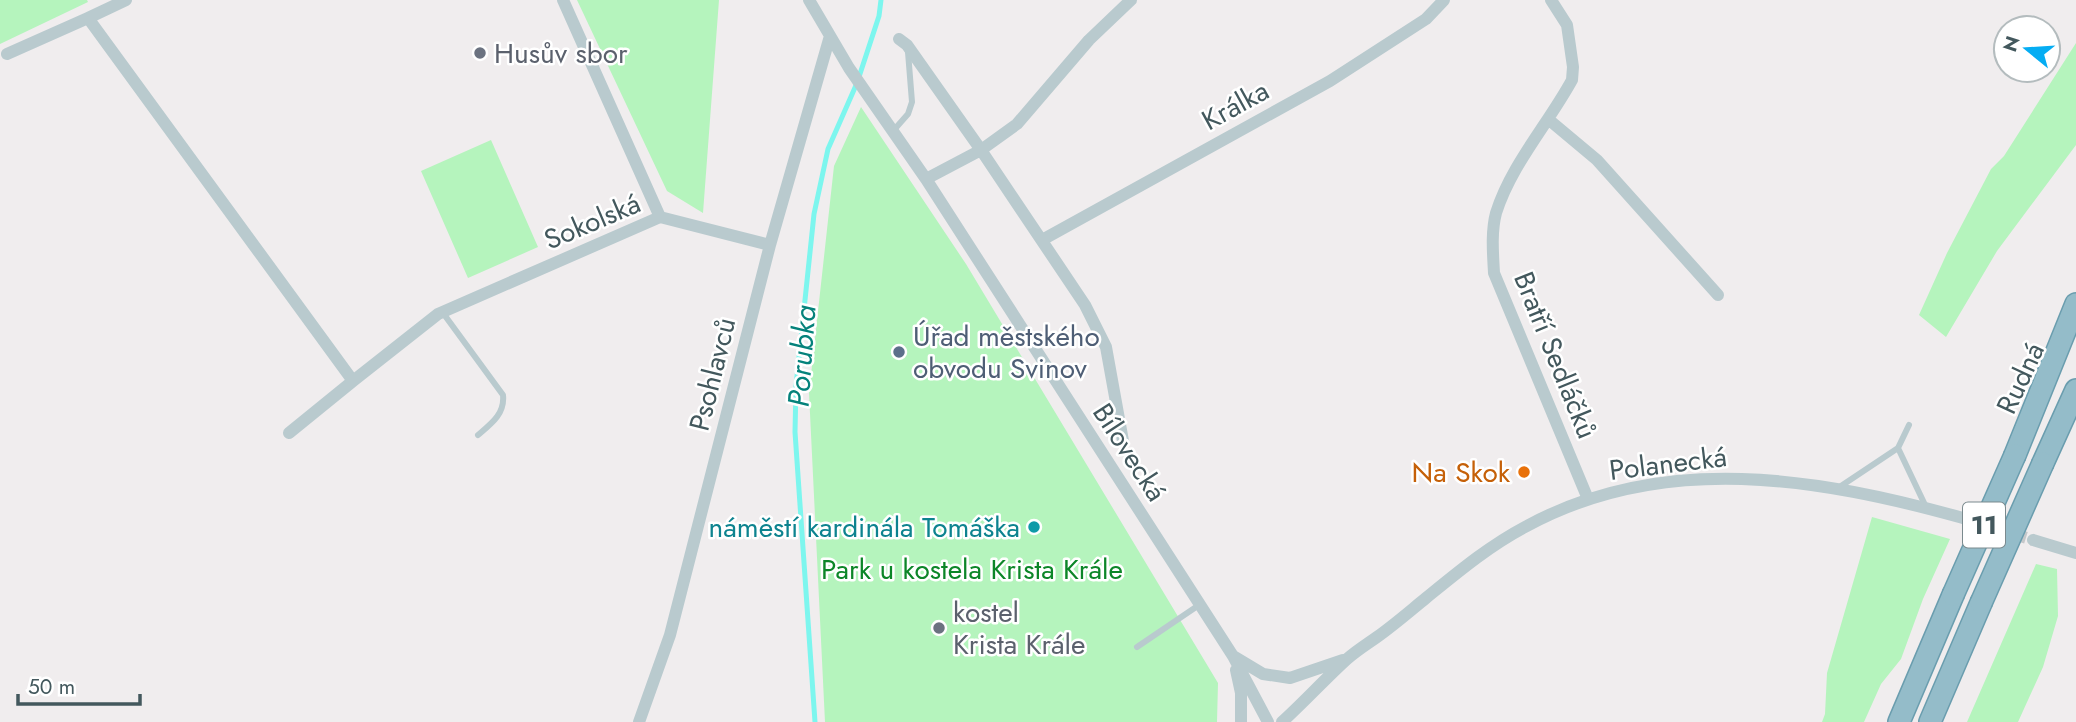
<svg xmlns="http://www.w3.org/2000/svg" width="2076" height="722" font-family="Jost,sans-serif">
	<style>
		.green { fill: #b5f4bd }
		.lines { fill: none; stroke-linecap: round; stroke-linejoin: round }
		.stream { stroke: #7df6ee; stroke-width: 5 }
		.minor-tunnel { stroke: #c5c8ca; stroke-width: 12; stroke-dasharray: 12 6; stroke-linecap: butt }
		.trunk-casing { stroke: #6a9dae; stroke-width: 24 }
		.service { stroke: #b9cace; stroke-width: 6 }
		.minor { stroke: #b9cace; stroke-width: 12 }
		.trunk { stroke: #94bcc9; stroke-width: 21 }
		.trunk-bridge-casing { stroke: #6a9dae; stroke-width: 24; stroke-linecap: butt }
		.trunk-bridge { stroke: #94bcc9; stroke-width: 21 }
		.worship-dot { fill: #6b7280; stroke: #fff; stroke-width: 2.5 }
		.service-dot { fill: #5c6f8a; stroke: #fff; stroke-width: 2.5 }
		.food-dot { fill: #e8710a; stroke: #fff; stroke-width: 2.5 }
		.culture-dot { fill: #0f9aa8; stroke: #fff; stroke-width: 2.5 }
		.labels { text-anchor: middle; stroke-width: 5; stroke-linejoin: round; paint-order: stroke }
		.shield { fill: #fff; stroke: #7b8a8e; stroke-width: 2 }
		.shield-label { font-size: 26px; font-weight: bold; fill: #43585d }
		.worship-label { font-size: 28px; fill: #5b616d; stroke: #fff; text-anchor: start }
		.street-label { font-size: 28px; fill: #43585d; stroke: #fff }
		.service-label { font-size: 28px; fill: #4e5e75; stroke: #fff; text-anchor: start }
		.food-label { font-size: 28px; fill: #c56008; stroke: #fff; text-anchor: end }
		.culture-label { font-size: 28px; fill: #0d838f; stroke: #fff; text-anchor: end }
		.park-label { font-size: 28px; fill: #0c8628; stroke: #fff }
		.water-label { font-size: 30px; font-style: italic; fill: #05827b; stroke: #fff }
	</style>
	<rect width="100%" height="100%" fill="#f0edee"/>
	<path class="green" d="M0 0H87L88 2 0 44Z
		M577 0H719L703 213 667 191Z
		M2076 43V145L1997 251 1946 337 1919 315 1947 253 1991 169 2004 156Z
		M861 107 966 264 1218 683 1217 722H825L809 393 834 166Z
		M491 140 538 247 468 278 421 171Z
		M1872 517 1950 539 1923 599 1901 659 1881 684 1864 722H1822L1825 714 1827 673Z
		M2036 564 2057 569 2058 616 2043 667 2018 722H1967Z"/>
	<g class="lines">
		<path class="stream" d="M815 722 795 432 796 386 814 214 828 149 857 83 879 16 881 0"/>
		<path class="minor-tunnel" d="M1963 518 2033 540"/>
		<defs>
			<path id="trunk" d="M2015 455 2076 304
				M2043 463 2076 390
				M1899 722 1953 595
				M1930 722 1981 603"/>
		</defs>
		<use href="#trunk" class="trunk-casing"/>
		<path class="service" d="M893 131 908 114 912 102 908 52
			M443 313 503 395C505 414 491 424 478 435
			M1898 448 1909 425
			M1838 488 1898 448 1926 507
			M1137 647 1199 605"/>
		<path class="minor" d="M126 0 88 18 353 381 438 314 660 217 770 245
			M563 0 660 217
			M809 0 849 68 926 179 1233 656 1268 722
			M1551 0 1567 25 1573 67 1572 80C1548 124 1511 165 1496 213 1491 232 1493 254 1494 273L1588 499
			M899 39 907 45 981 150 1085 305 1106 347 1123 441
			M7 54 88 18
			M1548 119 1597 160 1718 295
			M926 179 981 150 1017 124 1089 40 1131 0
			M1042 240 1330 81 1426 19 1444 0
			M289 433 353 381
			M2033 540 2076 553
			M1233 656 1263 674 1290 678 1343 660
			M1236 670 1241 693V722
			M639 722 670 635 770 245 830 36
			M1282 722C1304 702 1325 679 1347 659 1356 651 1367 644 1377 637 1394 625 1410 611 1426 598 1458 572 1489 546 1525 527 1663 451 1819 478 1963 518"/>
		<use href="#trunk" class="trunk"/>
		<defs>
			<path id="trunk-bridge" d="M1953 595 2015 455
				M1981 603 2043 463"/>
		</defs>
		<use href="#trunk-bridge" class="trunk-bridge-casing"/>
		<use href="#trunk-bridge" class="trunk-bridge"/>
	</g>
	<g class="worship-dot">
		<circle cx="480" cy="53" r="7"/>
		<circle cx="939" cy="628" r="7"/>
	</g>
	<circle class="service-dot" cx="899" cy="352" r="7"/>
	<circle class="food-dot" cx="1524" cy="472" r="7"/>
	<circle class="culture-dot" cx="1034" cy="527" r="7"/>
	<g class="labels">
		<rect class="shield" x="1963" y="502.5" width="42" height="45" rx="5"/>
		<g class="shield-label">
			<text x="1984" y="534">11</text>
		</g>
		<g class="worship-label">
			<text x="494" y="63">Husův sbor</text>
			<text x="953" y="622">kostel<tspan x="953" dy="32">Krista Krále</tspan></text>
		</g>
		<g class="street-label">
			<text transform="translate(1235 105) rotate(-29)" y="10">Králka</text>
			<text transform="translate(592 221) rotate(-23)" y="10">Sokolská</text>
			<text transform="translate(1556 355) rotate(68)" y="10">Bratří Sedláčků</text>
			<text transform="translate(712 374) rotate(-76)" y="10">Psohlavců</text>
			<text transform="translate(2020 378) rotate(-65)" y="10">Rudná</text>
			<text transform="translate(1130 452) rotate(57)" y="10">Bílovecká</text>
			<text transform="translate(1668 463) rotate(-7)" y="10">Polanecká</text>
		</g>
		<g class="service-label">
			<text x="913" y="346">Úřad městského<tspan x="913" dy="32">obvodu Svinov</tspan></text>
		</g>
		<g class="food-label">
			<text x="1510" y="482">Na Skok</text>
		</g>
		<g class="culture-label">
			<text x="1020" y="537">náměstí kardinála Tomáška</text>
		</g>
		<g class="park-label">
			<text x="972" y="579">Park u kostela Krista Krále</text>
		</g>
		<g class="water-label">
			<text transform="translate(802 356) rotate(-86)" y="10">Porubka</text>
		</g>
	</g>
	<g transform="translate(2027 49) rotate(288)"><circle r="33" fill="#ffffff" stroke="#b4bcbe" stroke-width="2"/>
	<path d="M0-5L12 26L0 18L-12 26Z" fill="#05adf3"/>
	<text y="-10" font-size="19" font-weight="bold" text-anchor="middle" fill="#43585d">N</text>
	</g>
	<path d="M18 694v10h122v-10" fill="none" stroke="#43585d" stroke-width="3.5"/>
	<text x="28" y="694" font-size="21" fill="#43585d" stroke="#ffffff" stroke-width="5" paint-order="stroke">50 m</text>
</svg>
